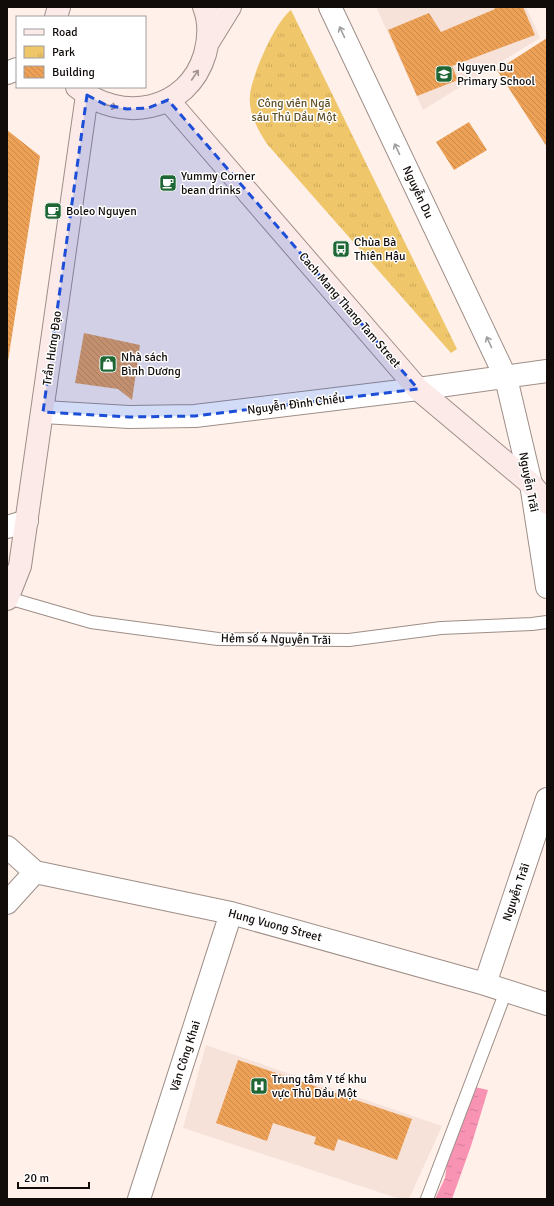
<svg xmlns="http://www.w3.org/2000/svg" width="554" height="1206" font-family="Signika,sans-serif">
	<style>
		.built { fill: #f7e2da }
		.park { fill: url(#park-tufts) }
		.water { fill: url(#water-ripples) }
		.building { fill: url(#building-back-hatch) }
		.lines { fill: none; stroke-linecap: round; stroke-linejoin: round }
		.lane-casing { stroke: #9e8e87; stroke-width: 14 }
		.street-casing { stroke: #9e8e87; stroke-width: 24 }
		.secondary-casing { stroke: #9e8e87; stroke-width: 24 }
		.lane { stroke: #fff; stroke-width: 12 }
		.street { stroke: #fff; stroke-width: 22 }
		.secondary { stroke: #fceae9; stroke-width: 22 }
		.oneway { stroke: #a09d9d }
		.oneway2 { stroke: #9e918f }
		.marked { fill: #1d4ed8; fill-opacity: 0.2; stroke: #1d4ed8; stroke-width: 3; stroke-dasharray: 8 5; stroke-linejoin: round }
		.labels { text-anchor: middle; stroke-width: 3; stroke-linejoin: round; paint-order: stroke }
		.poi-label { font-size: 12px; fill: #110b09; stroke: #fff; text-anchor: start }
		.park-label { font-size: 12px; fill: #625027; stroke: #fff }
		.street-label { font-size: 12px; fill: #110b09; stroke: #fff }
	</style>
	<defs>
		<pattern id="park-tufts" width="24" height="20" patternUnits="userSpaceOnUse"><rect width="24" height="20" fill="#f0c66b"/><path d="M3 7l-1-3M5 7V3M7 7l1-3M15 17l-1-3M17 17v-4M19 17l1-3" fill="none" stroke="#cda95b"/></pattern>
		<pattern id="water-ripples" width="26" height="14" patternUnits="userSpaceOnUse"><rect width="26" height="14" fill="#f993b3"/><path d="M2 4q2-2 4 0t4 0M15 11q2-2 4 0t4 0" fill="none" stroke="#d47d99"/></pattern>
		<pattern id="building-back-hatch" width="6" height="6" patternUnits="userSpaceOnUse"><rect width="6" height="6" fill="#eca156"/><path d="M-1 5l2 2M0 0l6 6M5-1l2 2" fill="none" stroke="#c9894a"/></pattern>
	</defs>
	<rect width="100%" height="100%" fill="#fff0ea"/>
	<path class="built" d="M376 7H526L540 38 423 110Z
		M206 1045 442 1126 409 1199H400L183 1128Z"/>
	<path class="park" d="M291 10 457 349 451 353 267 144C258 130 248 113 250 95 252 75 275 22 291 10Z"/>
	<path class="water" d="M475 1087 488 1090 471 1146 452 1199H435L445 1178 448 1155 457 1139Z"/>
	<path class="building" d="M494 7H523L535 35 452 66 458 80 417 96 388 30 429 13 441 32 495 9Z
		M547 38V147L497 70Z
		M469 122 487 150 454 170 436 142Z
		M7 130 40 156 8 361H7Z
		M84 333 140 345 132 400 118 389 75 383Z
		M238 1060 412 1119 397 1160 338 1139 334 1151 314 1144 316 1137 273 1123 267 1141 216 1123Z"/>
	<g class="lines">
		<defs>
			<path id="lane" d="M8 598 91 622 218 639 349 640 441 628 532 624 547 622
				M427 1199 506 991"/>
			<path id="street" d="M330 7 506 378 531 484 547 587
				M7 73 17 69
				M43 412 129 417 195 416 418 389 547 371
				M7 527 27 521
				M7 847 35 872 231 913 485 984 547 1004
				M7 903 35 872
				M485 984 547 799
				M139 1199 231 913"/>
			<path id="secondary" d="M56 17 59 7
				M209 41 230 7
				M77 87C120 124 188 112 205 54 209 39 210 22 204 7
				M168 100 418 389 531 484 547 503
				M7 599 20 566 87 95"/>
		</defs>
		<use href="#lane" class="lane-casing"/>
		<use href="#street" class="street-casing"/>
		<use href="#secondary" class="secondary-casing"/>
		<use href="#lane" class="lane"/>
		<use href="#street" class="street"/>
		<use href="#secondary" class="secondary"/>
	</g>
	<defs><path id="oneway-shaft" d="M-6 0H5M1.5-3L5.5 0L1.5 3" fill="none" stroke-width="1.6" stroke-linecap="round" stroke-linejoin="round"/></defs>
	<g class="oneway">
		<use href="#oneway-shaft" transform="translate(342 32) rotate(-115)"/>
		<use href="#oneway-shaft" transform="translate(397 149) rotate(-115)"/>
		<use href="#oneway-shaft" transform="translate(489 342) rotate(-115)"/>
	</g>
	<g class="oneway2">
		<use href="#oneway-shaft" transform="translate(195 75) rotate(-56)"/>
		<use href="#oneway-shaft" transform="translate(111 106) rotate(14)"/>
	</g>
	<path class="marked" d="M87 95 106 105 127 109 148 108 168 100 418 389 195 416 129 417 43 412Z"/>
	<defs>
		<symbol id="school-square" viewBox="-11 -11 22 22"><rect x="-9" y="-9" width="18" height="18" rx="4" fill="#1e6633" stroke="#fff"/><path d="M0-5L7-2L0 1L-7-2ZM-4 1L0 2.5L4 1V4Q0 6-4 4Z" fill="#fff"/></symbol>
		<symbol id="cafe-square" viewBox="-11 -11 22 22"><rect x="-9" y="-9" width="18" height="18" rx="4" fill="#1e6633" stroke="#fff"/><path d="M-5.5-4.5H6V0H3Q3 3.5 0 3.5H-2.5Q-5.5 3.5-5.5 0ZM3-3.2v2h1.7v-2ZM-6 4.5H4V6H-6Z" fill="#fff"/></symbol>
		<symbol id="bus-square" viewBox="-11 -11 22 22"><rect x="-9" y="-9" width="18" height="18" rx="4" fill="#1e6633" stroke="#fff"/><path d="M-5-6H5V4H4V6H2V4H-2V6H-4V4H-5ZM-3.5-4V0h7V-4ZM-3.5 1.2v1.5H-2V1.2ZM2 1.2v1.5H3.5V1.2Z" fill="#fff"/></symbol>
		<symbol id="shop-square" viewBox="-11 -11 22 22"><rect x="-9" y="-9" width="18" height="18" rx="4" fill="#1e6633" stroke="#fff"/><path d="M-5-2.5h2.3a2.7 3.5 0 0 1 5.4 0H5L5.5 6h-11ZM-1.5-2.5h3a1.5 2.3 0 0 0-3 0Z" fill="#fff"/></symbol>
		<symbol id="hospital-square" viewBox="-11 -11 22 22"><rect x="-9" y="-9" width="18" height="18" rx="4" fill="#1e6633" stroke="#fff"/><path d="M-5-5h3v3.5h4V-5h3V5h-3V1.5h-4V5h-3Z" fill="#fff"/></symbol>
	</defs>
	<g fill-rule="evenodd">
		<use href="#school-square" x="434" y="64" width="20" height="20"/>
		<use href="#cafe-square" x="158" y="173" width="20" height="20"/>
		<use href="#cafe-square" x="43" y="201" width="20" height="20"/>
		<use href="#bus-square" x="331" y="239" width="20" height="20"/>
		<use href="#shop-square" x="98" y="354" width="20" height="20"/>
		<use href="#hospital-square" x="249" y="1076" width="20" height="20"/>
	</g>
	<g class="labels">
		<g class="poi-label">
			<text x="457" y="71">Nguyen Du<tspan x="457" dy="14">Primary School</tspan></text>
			<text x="181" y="180">Yummy Corner<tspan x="181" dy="14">bean drinks</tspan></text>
			<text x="66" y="215">Boleo Nguyen</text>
			<text x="354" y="246">Chùa Bà<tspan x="354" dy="14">Thiên Hậu</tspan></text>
			<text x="121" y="361">Nhà sách<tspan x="121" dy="14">Bình Dương</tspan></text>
			<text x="272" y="1083">Trung tâm Y tế khu<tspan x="272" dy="14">vực Thủ Dầu Một</tspan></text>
		</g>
		<g class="park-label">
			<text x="294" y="107">Công viên Ngã<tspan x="294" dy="14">sáu Thủ Dầu Một</tspan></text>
		</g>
		<g class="street-label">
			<text transform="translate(418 192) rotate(65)" y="4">Nguyễn Du</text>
			<text transform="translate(350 310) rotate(49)" y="4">Cach Mang Thang Tam Street</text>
			<text transform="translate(52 348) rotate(-82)" y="4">Trần Hưng Đạo</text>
			<text transform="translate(296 404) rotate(-7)" y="4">Nguyễn Đình Chiểu</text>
			<text transform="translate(529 482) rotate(79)" y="4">Nguyễn Trãi</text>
			<text transform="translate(276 639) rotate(1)" y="4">Hẻm số 4 Nguyễn Trãi</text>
			<text transform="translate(516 892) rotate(-71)" y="4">Nguyễn Trãi</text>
			<text transform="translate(275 925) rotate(15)" y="4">Hung Vuong Street</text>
			<text transform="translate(185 1056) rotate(-72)" y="4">Văn Công Khai</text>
		</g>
	</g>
	<rect width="554" height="1206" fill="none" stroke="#110b09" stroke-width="16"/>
	<rect x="16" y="16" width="130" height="72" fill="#ffffff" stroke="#a09d9d"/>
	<rect x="24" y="29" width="20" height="6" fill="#fceae9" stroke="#a09d9d"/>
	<text x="52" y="36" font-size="12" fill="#110b09">Road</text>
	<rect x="24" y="46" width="20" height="12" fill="url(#park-tufts)" stroke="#a09d9d"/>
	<text x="52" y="56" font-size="12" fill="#110b09">Park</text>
	<rect x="24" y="66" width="20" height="12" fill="url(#building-back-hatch)" stroke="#a09d9d"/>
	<text x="52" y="76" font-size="12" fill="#110b09">Building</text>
	<path d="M18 1182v6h71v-6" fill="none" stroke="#110b09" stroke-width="2"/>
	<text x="24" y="1182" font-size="12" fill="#110b09" stroke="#ffffff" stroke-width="3" paint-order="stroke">20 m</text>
</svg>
